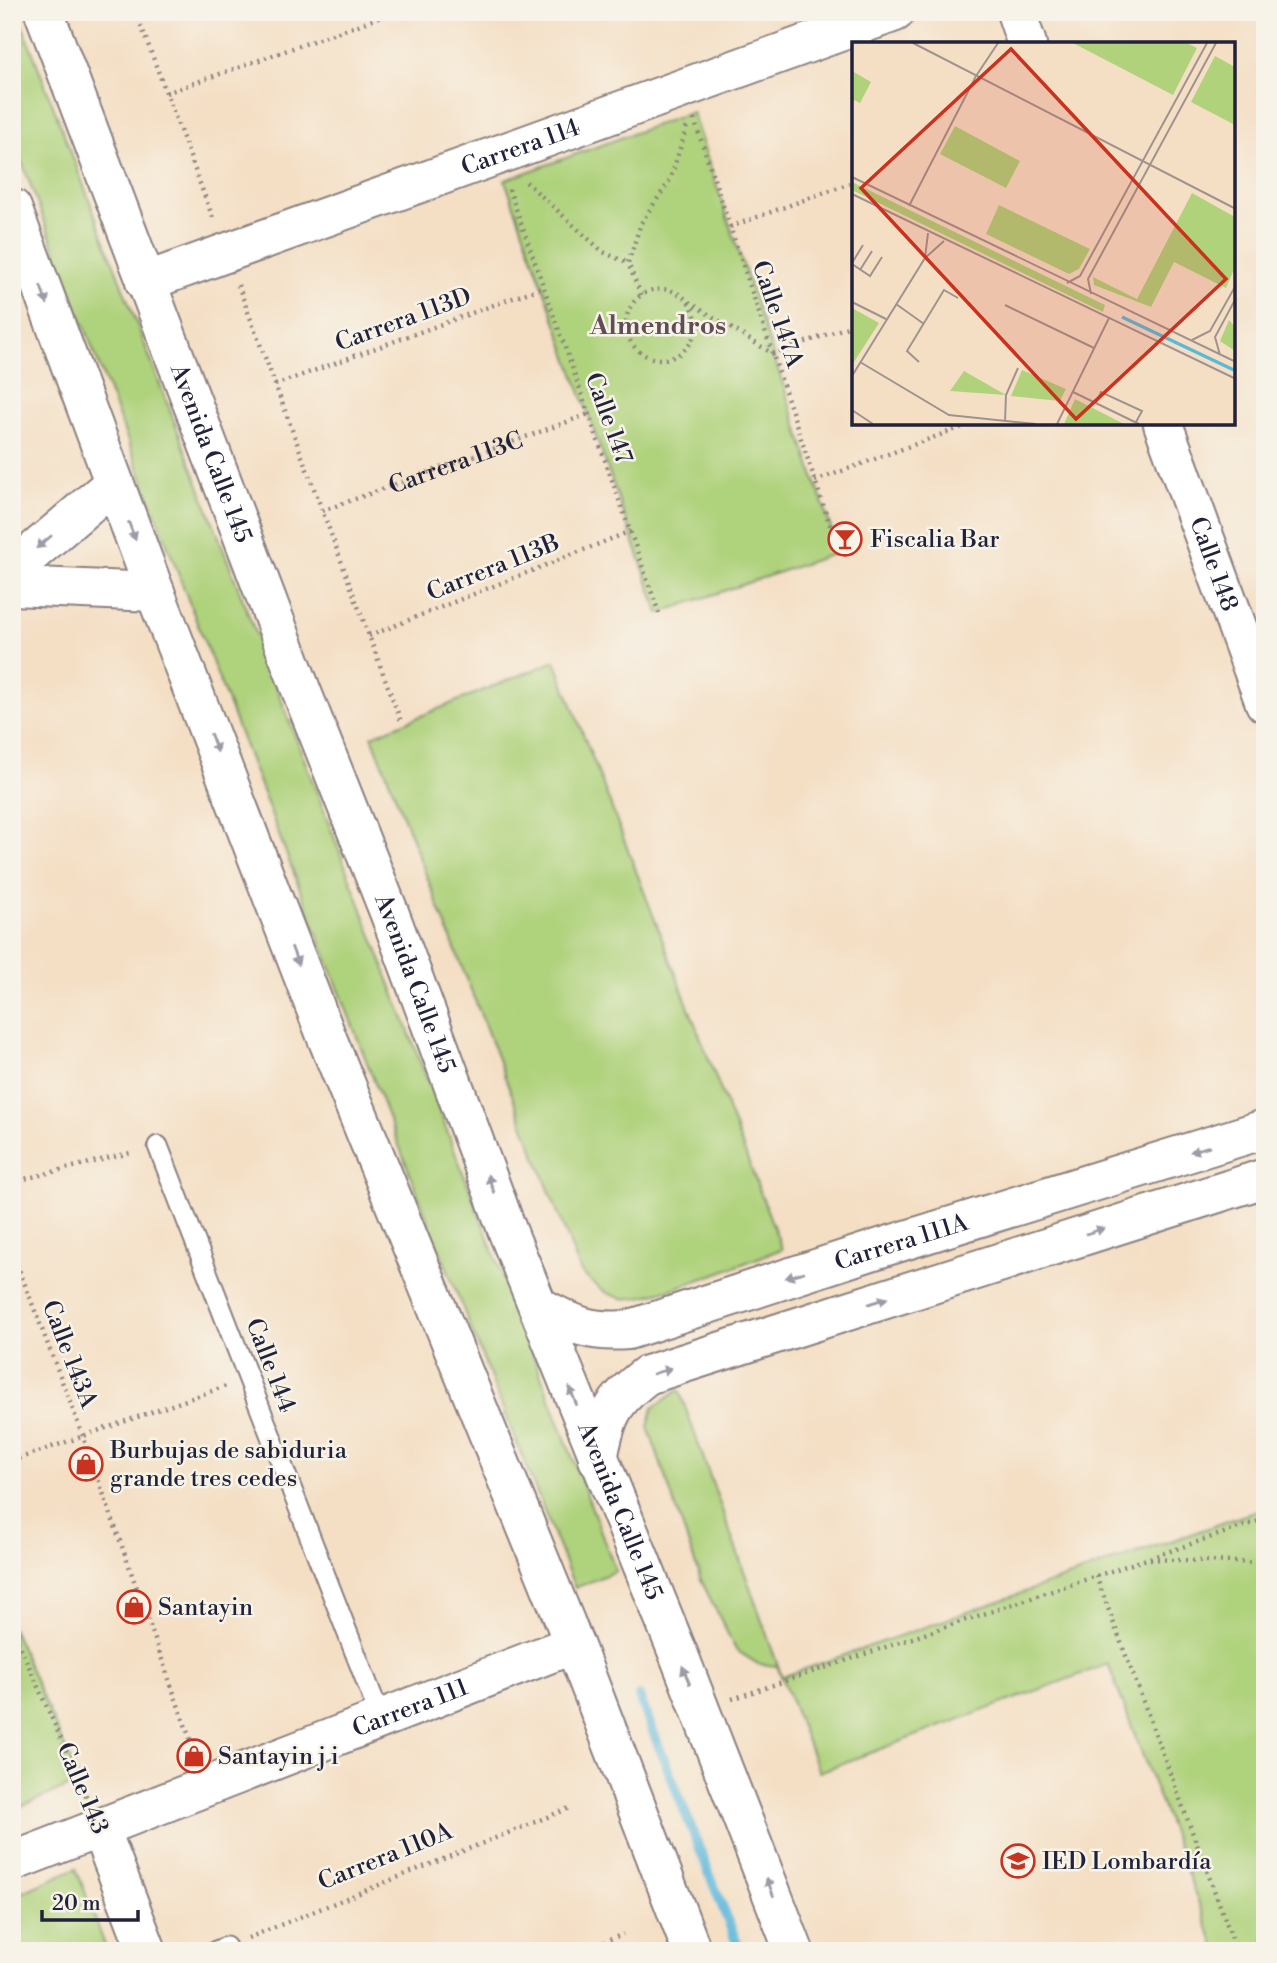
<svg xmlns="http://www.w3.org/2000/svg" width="1277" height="1963" font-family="'Libre Bodoni',serif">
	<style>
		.green { fill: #afd27b; stroke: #687a5b; stroke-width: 2 }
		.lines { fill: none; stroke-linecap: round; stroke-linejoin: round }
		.stream { stroke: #5cb8da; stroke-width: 10 }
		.lane-casing { stroke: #8b8080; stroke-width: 23 }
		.street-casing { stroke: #8b8080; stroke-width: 42 }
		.secondary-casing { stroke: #8b8080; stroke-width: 42 }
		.path { stroke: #8b8080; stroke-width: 4.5; stroke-dasharray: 2 5; stroke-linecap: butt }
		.lane { stroke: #fff; stroke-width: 19 }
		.street { stroke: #fff; stroke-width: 38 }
		.secondary { stroke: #fff; stroke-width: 38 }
		.oneway { fill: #9c9ca7 }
		.labels { text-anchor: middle; stroke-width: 5; stroke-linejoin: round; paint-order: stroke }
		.street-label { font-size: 24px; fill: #22223b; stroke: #f7f3e8 }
		.poi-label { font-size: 24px; fill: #22223b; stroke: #f7f3e8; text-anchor: start }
		.neighbourhood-label { font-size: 26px; font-weight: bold; fill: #604d56; stroke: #f7f3e8 }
		.inset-river { fill: none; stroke: #5cb8da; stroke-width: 3.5 }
		.inset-road { fill: none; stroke: #a0938e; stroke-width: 2 }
		.view { fill: #c8321e; fill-opacity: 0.15; stroke: #c8321e; stroke-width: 3.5 }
		.inset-edge { fill: none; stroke: #22223b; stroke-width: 3.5 }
	</style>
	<rect width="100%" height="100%" fill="#f7f3e8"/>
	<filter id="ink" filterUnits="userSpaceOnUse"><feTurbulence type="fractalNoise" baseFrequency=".0143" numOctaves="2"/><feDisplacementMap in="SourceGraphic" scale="14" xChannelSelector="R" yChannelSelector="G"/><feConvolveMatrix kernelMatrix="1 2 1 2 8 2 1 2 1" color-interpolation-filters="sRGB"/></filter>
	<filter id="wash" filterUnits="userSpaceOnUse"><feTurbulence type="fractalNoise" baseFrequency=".00686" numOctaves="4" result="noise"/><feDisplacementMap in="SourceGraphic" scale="28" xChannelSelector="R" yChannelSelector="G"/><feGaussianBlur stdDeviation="1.57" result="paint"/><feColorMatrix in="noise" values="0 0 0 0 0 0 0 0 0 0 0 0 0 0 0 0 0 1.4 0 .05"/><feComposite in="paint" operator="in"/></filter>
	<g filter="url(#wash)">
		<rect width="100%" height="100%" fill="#f4dfc5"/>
		<path class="green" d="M12 12H17L616 1571 575 1588 434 1236 191 607 12 136Z
			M692 112 839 552 659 613 505 180Z
			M555 661 782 1249C751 1260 647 1303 621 1298 604 1294 593 1284 581 1272L372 736Z
			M679 1390 782 1677 1265 1508V1951H1217L1108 1664 819 1772 777 1666 758 1664 736 1650 701 1580 648 1427 653 1408Z
			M12 1628 80 1782 12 1810Z
			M76 1868 107 1951H12V1897Z"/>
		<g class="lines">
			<path class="stream" d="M639 1696 740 1951"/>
		</g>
	</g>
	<g filter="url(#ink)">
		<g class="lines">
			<defs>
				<path id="lane" d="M158 1146 381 1719
					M216 1951 226 1947 227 1951"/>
				<g id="street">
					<path d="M1016 12 1027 44"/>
					<path id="s2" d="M145 282 895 12"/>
					<path id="s3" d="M1163 424 1265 703"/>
					<path d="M12 570 114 483"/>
					<path d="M12 586 155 592"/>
					<path d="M100 1828 147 1951"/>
					<path id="s4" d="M12 1862 574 1644"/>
				</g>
				<g id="secondary">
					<path id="s5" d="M44 12 303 695 389 912 509 1235 680 1658 794 1951"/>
					<path d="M12 208 155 592 327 1038 574 1644 692 1951"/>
					<path id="s6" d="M538 1306C572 1324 587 1333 628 1330L874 1250 1265 1129"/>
					<path d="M598 1459C606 1416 611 1402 647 1375L1265 1178"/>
				</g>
			</defs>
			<use href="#lane" class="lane-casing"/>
			<use href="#street" class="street-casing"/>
			<use href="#secondary" class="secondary-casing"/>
			<g class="path">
				<path d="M136 12 214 221"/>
				<path d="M166 93 395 12"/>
				<path d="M694 119 839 552"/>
				<path d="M526 182 603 252 628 263"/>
				<path d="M509 189 659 613"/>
				<path d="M730 227 853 182"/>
				<path d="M238 285 402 724"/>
				<circle cx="661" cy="324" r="35"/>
				<path d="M641 295 628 263 641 223 670 180 688 123"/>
				<path d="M689 302 773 354 853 325"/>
				<path d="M275 385 543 287"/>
				<path d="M815 481 970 424"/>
				<path id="s1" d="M322 511 589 414"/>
				<path d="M369 636 631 531"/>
				<path d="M12 1182 134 1152"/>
				<path d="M12 1251 83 1436 195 1753"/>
				<path d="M12 1461 226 1386"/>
				<path d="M1150 1559 1265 1563"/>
				<path d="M1096 1576 1237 1951"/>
				<path d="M12 1628 87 1798"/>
				<path d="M732 1699 1265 1519"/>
				<path d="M248 1938 572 1807"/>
				<path d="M584 1951 623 1934"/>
			</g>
			<use href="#lane" class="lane"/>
			<use href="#street" class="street"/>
			<use href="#secondary" class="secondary"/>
		</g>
		<defs><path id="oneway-solid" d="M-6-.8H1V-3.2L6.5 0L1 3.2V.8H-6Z" transform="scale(1.75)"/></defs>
		<g class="oneway">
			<use href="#oneway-solid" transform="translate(44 295) rotate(70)"/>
			<use href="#oneway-solid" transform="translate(132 531) rotate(69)"/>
			<use href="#oneway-solid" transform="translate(44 542) rotate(140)"/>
			<use href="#oneway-solid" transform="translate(214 743) rotate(69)"/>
			<use href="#oneway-solid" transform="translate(295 956) rotate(69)"/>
			<use href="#oneway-solid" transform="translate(1200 1149) rotate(163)"/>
			<use href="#oneway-solid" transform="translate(491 1184) rotate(-110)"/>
			<use href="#oneway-solid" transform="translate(1095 1231) rotate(-18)"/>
			<use href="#oneway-solid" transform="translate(795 1275) rotate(162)"/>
			<use href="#oneway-solid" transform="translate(878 1301) rotate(-18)"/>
			<use href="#oneway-solid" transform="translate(662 1371) rotate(-18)"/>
			<use href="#oneway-solid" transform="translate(573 1396) rotate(-112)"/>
			<use href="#oneway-solid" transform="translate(686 1675) rotate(-112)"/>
			<use href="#oneway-solid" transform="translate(770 1887) rotate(-111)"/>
		</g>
	</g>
	<defs>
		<symbol id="bar-ring" viewBox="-11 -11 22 22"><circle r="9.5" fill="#f7f3e8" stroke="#c8321e" stroke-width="1.5"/><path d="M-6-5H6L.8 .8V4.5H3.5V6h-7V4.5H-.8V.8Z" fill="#c8321e"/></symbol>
		<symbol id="shop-ring" viewBox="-11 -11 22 22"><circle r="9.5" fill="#f7f3e8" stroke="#c8321e" stroke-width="1.5"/><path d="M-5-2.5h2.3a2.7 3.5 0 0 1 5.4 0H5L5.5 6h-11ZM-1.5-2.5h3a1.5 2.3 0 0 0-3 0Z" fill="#c8321e"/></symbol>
		<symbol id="school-ring" viewBox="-11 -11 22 22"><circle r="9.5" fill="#f7f3e8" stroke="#c8321e" stroke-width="1.5"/><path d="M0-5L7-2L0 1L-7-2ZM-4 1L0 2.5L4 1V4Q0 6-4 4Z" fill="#c8321e"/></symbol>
	</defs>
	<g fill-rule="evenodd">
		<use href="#bar-ring" x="826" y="520" width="38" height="38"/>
		<use href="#shop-ring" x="67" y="1445" width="38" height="38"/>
		<use href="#shop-ring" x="115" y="1588" width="38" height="38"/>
		<use href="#shop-ring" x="175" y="1737" width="38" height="38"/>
		<use href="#school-ring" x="999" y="1842" width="38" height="38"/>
	</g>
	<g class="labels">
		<g class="street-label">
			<text dy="8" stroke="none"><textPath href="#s2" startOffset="399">Carrera 114</textPath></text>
			<text transform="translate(778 314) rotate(71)" y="8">Calle 147A</text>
			<text transform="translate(403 319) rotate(-20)" y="8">Carrera 113D</text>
			<text transform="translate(609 418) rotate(70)" y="8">Calle 147</text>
			<text dy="8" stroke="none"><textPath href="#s5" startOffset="472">Avenida Calle 145</textPath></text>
			<text dy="8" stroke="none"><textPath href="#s1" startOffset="142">Carrera 113C</textPath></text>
			<text dy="8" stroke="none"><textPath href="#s3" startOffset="149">Calle 148</textPath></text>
			<text transform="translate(493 567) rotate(-22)" y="8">Carrera 113B</text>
			<text dy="8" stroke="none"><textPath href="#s5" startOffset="1040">Avenida Calle 145</textPath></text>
			<text dy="8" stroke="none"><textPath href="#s6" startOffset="382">Carrera 111A</textPath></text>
			<text transform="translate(70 1354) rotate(69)" y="8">Calle 143A</text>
			<text transform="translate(271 1365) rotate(69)" y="8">Calle 144</text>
			<text dy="8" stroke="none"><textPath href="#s5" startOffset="1606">Avenida Calle 145</textPath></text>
			<text dy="8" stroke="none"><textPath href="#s4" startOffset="427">Carrera 111</textPath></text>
			<text transform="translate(83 1788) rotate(67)" y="8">Calle 143</text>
			<text transform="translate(385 1856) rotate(-22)" y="8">Carrera 110A</text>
		</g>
		<g class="poi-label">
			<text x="870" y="547">Fiscalia Bar</text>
			<text x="110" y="1458">Burbujas de sabiduria<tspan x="110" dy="28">grande tres cedes</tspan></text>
			<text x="158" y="1615">Santayin</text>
			<text x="218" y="1764">Santayin j i</text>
			<text x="1042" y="1869">IED Lombardía</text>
		</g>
		<g class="neighbourhood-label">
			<text x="658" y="334">Almendros</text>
		</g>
	</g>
	<g transform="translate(852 42)">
		<rect width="383" height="383" fill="#f4dfc5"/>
		<path d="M221 1H335L345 6 321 53ZM363 14 383 25V83L339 60ZM0 29 19 40 8 61 0 57ZM103 84 168 119 154 146 88 112ZM0 140 253 263 251 270 0 148ZM340 151 383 175V225L374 246 322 220 299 265 242 243 241 235 285 257ZM147 163 238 207 227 227 217 232 134 192ZM0 266 27 281 0 323ZM377 278 383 285V309L368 299ZM170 328 214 347 208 359 159 354ZM112 329 154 353 98 349ZM223 357 272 382H212Z" fill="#afd27b"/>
		<path class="inset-river" d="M270 275 384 329"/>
		<path class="inset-road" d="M61 1 384 167M0 135 384 320M0 152 384 337M57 164 124 34 146 1M73 216 76 191M0 221 11 203M0 222 18 234 30 215M8 228 20 209M215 241 228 234 355 1M239 252 236 237 364 1M0 260 34 277M44 262 72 282M153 263 242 306M340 298 358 289 384 243M368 313 363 295 384 256M8 320 97 373 184 382M67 320 55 309 92 248 106 256M0 334 73 216 92 199M221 350 287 382M244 361 249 350 290 369 284 380M0 368 21 382M153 379 154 353 166 326M205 382 257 276"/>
		<path class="view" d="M159 7 374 237 224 377 9 146Z"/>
		<rect width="383" height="383" class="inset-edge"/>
	</g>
	<rect width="1277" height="1963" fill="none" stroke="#f7f3e8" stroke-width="42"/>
	<path d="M42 1910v10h96v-10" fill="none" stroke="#22223b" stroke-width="3.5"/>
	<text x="52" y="1910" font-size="21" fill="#22223b" stroke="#f7f3e8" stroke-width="5" paint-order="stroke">20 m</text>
</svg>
